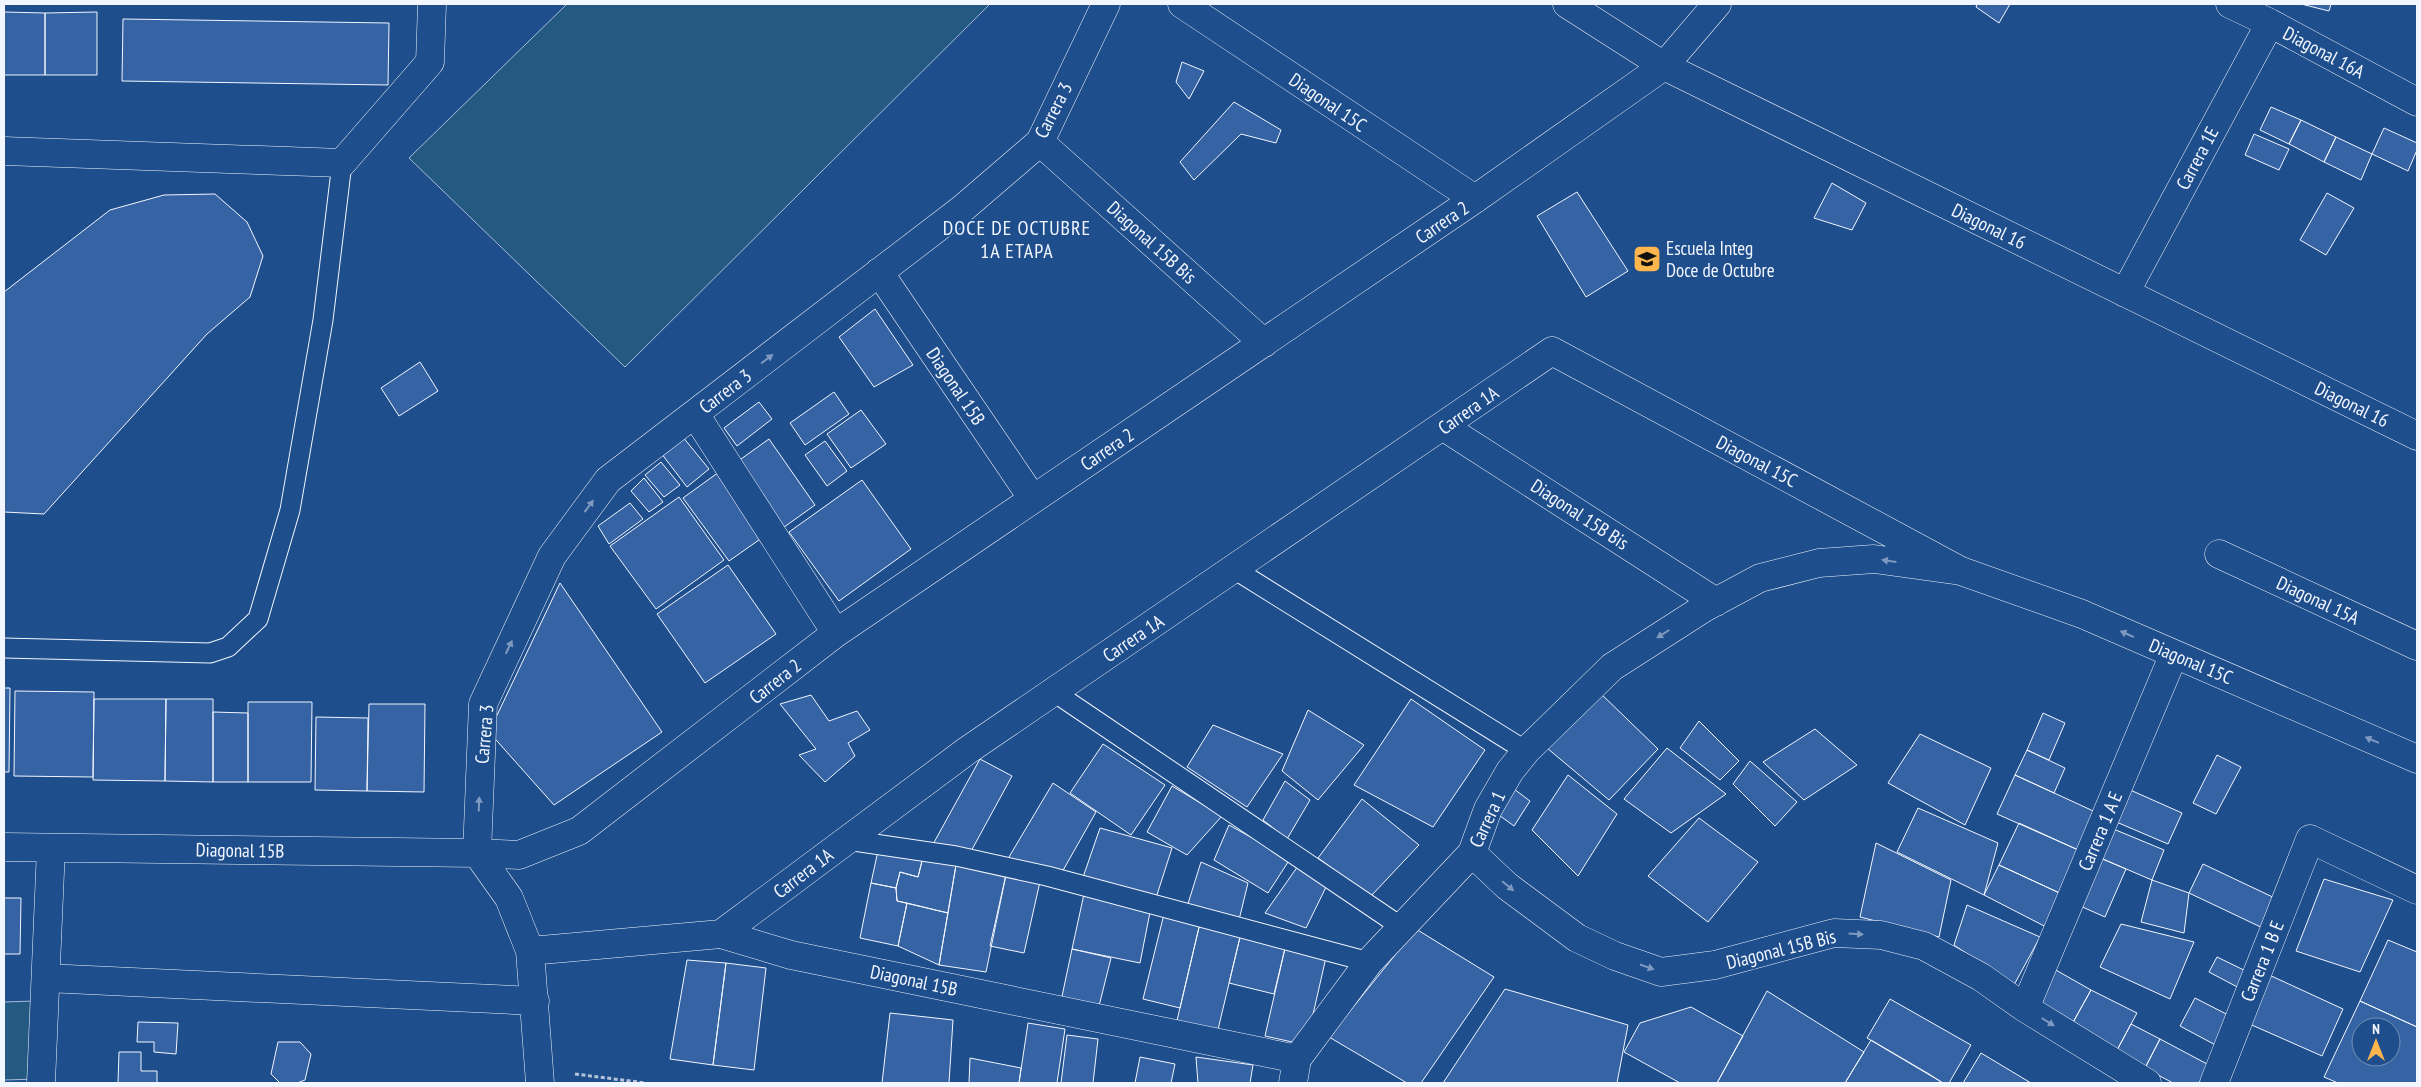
<svg xmlns="http://www.w3.org/2000/svg" width="2421" height="1087" font-family="'PT Sans Narrow',sans-serif">
	<style>
		.park { fill: #245a82; stroke: #a8bbd7 }
		.building { fill: #3563a3; stroke: #f2f6ff; fill-rule: evenodd }
		.lines { fill: none; stroke-linecap: round; stroke-linejoin: round }
		.service-casing { stroke: #f2f6ff; stroke-width: 21 }
		.minor-casing { stroke: #f2f6ff; stroke-width: 29 }
		.path { stroke: #b3c4dc; stroke-width: 3; stroke-dasharray: 4 2.5; stroke-linecap: butt }
		.service { stroke: #1f4e8c; stroke-width: 19 }
		.minor { stroke: #1f4e8c; stroke-width: 28 }
		.oneway { fill: #7e9ac0 }
		.labels { text-anchor: middle; stroke-width: 4; stroke-linejoin: round; paint-order: stroke }
		.street-label { font-size: 19px; fill: #f2f6ff; stroke: #1f4e8c }
		.poi-label { font-size: 19px; fill: #f2f6ff; stroke: #1f4e8c; text-anchor: start }
		.neighbourhood-label { font-size: 20px; letter-spacing: 1px; fill: #f2f6ff; stroke: #1f4e8c }
	</style>
	<rect width="100%" height="100%" fill="#1f4e8c"/>
	<path class="park" d="M567 4H990L625 367 409 158Z
		M35 1001 37 1079 4 1080V1002Z"/>
	<path class="building" d="M1977 4H2010L1999 23 1976 7Z
		M2301 4H2331L2329 11Z
		M4 12 45 13V75H4Z
		M97 12V75H45V13Z
		M123 19 389 23 388 85 122 81Z
		M1182 62 1204 71 1189 99 1176 82Z
		M1234 102 1281 130 1276 143 1241 134 1194 180 1180 162Z
		M2271 107 2301 120 2289 144 2260 130Z
		M2301 120 2336 137 2324 162 2289 144Z
		M2384 128 2417 143V150L2408 171 2372 154Z
		M2254 134 2289 149 2279 170 2245 155Z
		M2336 137 2372 154 2361 180 2324 162Z
		M1832 183 1866 203 1852 230 1814 218Z
		M1577 192 1628 271 1586 297 1537 216Z
		M2327 193 2354 208 2326 255 2300 240Z
		M215 194 247 222 263 256 250 297 207 334 44 514 4 512V292L110 210 164 195Z
		M875 309 913 365 874 387 839 337Z
		M420 362 438 391 399 416 381 388Z
		M834 392 849 414 805 445 790 423Z
		M759 402 772 419 737 446 724 428Z
		M861 410 886 444 851 468 827 434Z
		M682 436 709 469 687 487 661 453Z
		M769 439 815 505 780 530 734 464Z
		M825 441 847 471 827 486 805 455Z
		M661 462 680 485 664 497 645 475Z
		M719 472 766 535 729 561 683 498Z
		M644 478 663 502 649 512 631 491Z
		M862 480 911 549 839 601 789 532Z
		M679 497 724 560 656 609 610 546Z
		M630 503 643 519 609 544 598 526Z
		M728 565 776 634 705 683 657 614Z
		M560 583 662 732 554 805 489 732Z
		M4 688H10L9 772H4Z
		M1597 690 1658 749 1609 800 1547 748Z
		M15 691 94 692 93 777 14 776Z
		M811 695 829 721 857 711 870 730 848 743 855 756 825 782 799 755 816 749 780 704Z
		M94 699H166L165 781 93 780Z
		M166 699H213V782L165 781Z
		M1411 699 1485 750 1433 827 1354 785Z
		M248 702H312L311 782H248Z
		M369 704H425L424 792 367 791Z
		M1308 710 1364 745 1318 800 1282 771Z
		M213 712 248 713V782H213Z
		M2043 713 2065 723 2049 760 2027 750Z
		M316 717 368 718 367 791 315 790Z
		M1699 721 1739 761 1720 780 1680 748Z
		M1213 725 1283 754 1247 807 1187 767Z
		M1815 729 1857 765 1804 800 1763 762Z
		M1920 734 1991 768 1965 825 1888 783Z
		M1103 744 1165 785 1131 835 1070 793Z
		M1667 748 1726 794 1671 833 1624 799Z
		M2027 750 2065 768 2054 793 2015 775Z
		M2217 755 2241 767 2216 814 2193 803Z
		M980 759 1012 776 969 855 932 846Z
		M1750 761 1797 802 1775 826 1733 784Z
		M1568 775 1617 814 1578 876 1532 830Z
		M2015 775 2102 815 2085 853 1997 814Z
		M1285 781 1310 800 1287 839 1263 820Z
		M1053 783 1096 812 1061 874 1006 862Z
		M1172 786 1222 816 1187 855 1147 832Z
		M1510 786 1530 801 1514 826 1492 810Z
		M2128 789 2182 813 2168 844 2114 821Z
		M1362 799 1419 845 1371 896 1318 858Z
		M1918 808 1998 843 1984 895 1897 852Z
		M1699 818 1758 862 1708 922 1648 876Z
		M2019 823 2085 853 2066 896 1999 865Z
		M1229 825 1290 859 1268 893 1214 860Z
		M1100 828 1172 848 1155 901 1080 886Z
		M2111 828 2164 850 2152 880 2098 857Z
		M1876 843 1951 880 1939 937 1860 917Z
		M879 846 924 853 918 877 900 872 896 888 871 883Z
		M924 853 957 859 948 913 897 901 896 888 900 872 918 877Z
		M2098 857 2126 869 2105 917 2078 905Z
		M957 859 1007 870 986 972 939 965Z
		M1201 862 1248 883 1238 924 1186 910Z
		M2203 864 2279 900 2265 929 2189 893Z
		M1999 865 2066 896 2052 930 1984 895Z
		M1298 866 1327 885 1306 928 1265 913Z
		M1007 870 1041 877 1024 953 990 946Z
		M2324 879 2393 900 2360 972 2296 951Z
		M2152 880 2189 893 2184 933 2141 922Z
		M871 883 896 888 897 901 907 903 898 946 860 938Z
		M1084 894 1151 907 1140 963 1072 949Z
		M4 898H21L20 954H4Z
		M907 903 948 913 939 965 898 946Z
		M1967 905 2040 937 2014 985 1954 945Z
		M1164 914 1200 923 1180 1008 1143 999Z
		M1200 923 1241 933 1216 1038 1175 1029Z
		M2121 924 2194 942 2170 999 2100 967Z
		M1416 929 1494 977 1421 1083H1407L1329 1037Z
		M1241 933 1286 944 1274 994 1229 983Z
		M2388 940 2417 952V1027L2360 1001Z
		M1286 944 1327 953 1306 1045 1265 1036Z
		M1072 949 1111 958 1098 1010 1061 1001Z
		M2217 957 2252 974 2243 990 2209 972Z
		M687 960 726 963 713 1065 670 1059Z
		M726 963 766 968 754 1070 713 1065Z
		M2054 969 2091 990 2071 1026 2033 1006Z
		M2267 974 2343 1009 2322 1056 2245 1022Z
		M1505 989 1628 1025 1617 1083H1443Z
		M2091 990 2137 1013 2116 1052 2071 1026Z
		M1767 991 1864 1052 1845 1083H1717Z
		M2195 998 2236 1019 2223 1049 2180 1026Z
		M1890 999 1971 1045 1949 1083H1943L1867 1038Z
		M2360 1001 2417 1027V1083H2338L2324 1077ZM2361 1027H2391V1057H2361Z
		M1691 1007 1743 1036 1717 1083H1680L1624 1052 1640 1023Z
		M890 1013 953 1020 949 1083H882Z
		M138 1022 178 1023 176 1054 154 1052V1042H137Z
		M1028 1023 1065 1029 1057 1083H1019Z
		M2131 1024 2160 1039 2145 1068 2116 1052Z
		M1067 1035 1098 1039 1093 1083H1061Z
		M2160 1039 2209 1065 2199 1083H2173L2145 1068Z
		M1871 1040 1929 1074 1943 1083H1845Z
		M278 1042H300L311 1054 305 1080 297 1083H280L271 1074Z
		M119 1052H141V1071H157V1083H118Z
		M1981 1053 2031 1083H1963Z
		M1140 1057 1175 1064 1171 1083H1135Z
		M1196 1057 1253 1065 1250 1083H1198Z
		M970 1058 1021 1068 1019 1083H969Z"/>
	<g class="lines">
		<defs>
			<path id="service" d="M1234 569 1526 751
				M4 648 210 653 228 647 258 619 290 510 323 320 342 163
				M1054 692 1403 928
				M847 840 956 856 1047 876 1369 962"/>
			<path id="minor" d="M1182 4 1475 199
				M1567 4 1664 66 2417 436
				M2230 4 2270 23 2417 102
				M1040 142 1264 343
				M4 151 342 163 430 62 432 4
				M879 272 1033 499
				M2125 293 2270 23
				M695 414 836 633
				M1444 427 1716 602
				M2219 554 2417 646
				M4 847 477 853 519 855 579 831 836 633 1475 199 1664 66 1717 4
				M477 853 483 704 552 556 608 480 962 209 1040 142 1106 4
				M477 853 509 898 530 951 540 1083
				M1472 853 1507 886 1577 938 1615 956 1661 972 1715 965 1834 933 1881 935 1924 946 1981 977 2025 1008 2147 1083
				M721 934 968 750 1552 351 1961 571
				M530 951 721 934 791 955 1297 1059
				M46 978 535 1001
				M2025 1008 2174 654
				M41 1083 51 848
				M1293 1083 1297 1059 1369 962 1472 853 1488 809 1510 771 1526 751 1612 667 1704 608 1760 578 1819 563 1874 559 1961 571 2082 614 2417 759
				M2214 1083 2310 839 2417 890"/>
		</defs>
		<use href="#service" class="service-casing"/>
		<use href="#minor" class="minor-casing"/>
		<path class="path" d="M575 1074 646 1083"/>
		<use href="#service" class="service"/>
		<use href="#minor" class="minor"/>
	</g>
	<defs><path id="oneway-solid" d="M-6-.8H1V-3.2L6.5 0L1 3.2V.8H-6Z" transform="scale(1.25)"/></defs>
	<g class="oneway">
		<use href="#oneway-solid" transform="translate(767 359) rotate(-37)"/>
		<use href="#oneway-solid" transform="translate(589 506) rotate(-54)"/>
		<use href="#oneway-solid" transform="translate(1889 561) rotate(-172)"/>
		<use href="#oneway-solid" transform="translate(1663 634) rotate(148)"/>
		<use href="#oneway-solid" transform="translate(2127 634) rotate(-156)"/>
		<use href="#oneway-solid" transform="translate(509 647) rotate(-65)"/>
		<use href="#oneway-solid" transform="translate(2372 740) rotate(-157)"/>
		<use href="#oneway-solid" transform="translate(479 804) rotate(-88)"/>
		<use href="#oneway-solid" transform="translate(1508 886) rotate(40)"/>
		<use href="#oneway-solid" transform="translate(1856 934) rotate(3)"/>
		<use href="#oneway-solid" transform="translate(1647 967) rotate(19)"/>
		<use href="#oneway-solid" transform="translate(2048 1022) rotate(32)"/>
	</g>
	<defs>
		<symbol id="school-square" viewBox="-11 -11 22 22"><rect x="-9" y="-9" width="18" height="18" rx="4" fill="#ffb74d" stroke="#1f4e8c"/><path d="M0-5L7-2L0 1L-7-2ZM-4 1L0 2.5L4 1V4Q0 6-4 4Z" fill="#111"/></symbol>
	</defs>
	<g fill-rule="evenodd">
		<use href="#school-square" x="1631" y="243" width="32" height="32"/>
	</g>
	<g class="labels">
		<g class="street-label">
			<text transform="translate(2324 52) rotate(28)" y="7">Diagonal 16A</text>
			<text transform="translate(1328 102) rotate(34)" y="7">Diagonal 15C</text>
			<text transform="translate(1053 110) rotate(-63)" y="7">Carrera 3</text>
			<text transform="translate(2197 158) rotate(-62)" y="7">Carrera 1E</text>
			<text transform="translate(1442 222) rotate(-34)" y="7">Carrera 2</text>
			<text transform="translate(1989 226) rotate(26)" y="7">Diagonal 16</text>
			<text transform="translate(1152 242) rotate(42)" y="7">Diagonal 15B Bis</text>
			<text transform="translate(956 386) rotate(56)" y="7">Diagonal 15B</text>
			<text transform="translate(725 391) rotate(-37)" y="7">Carrera 3</text>
			<text transform="translate(2352 404) rotate(26)" y="7">Diagonal 16</text>
			<text transform="translate(1468 410) rotate(-35)" y="7">Carrera 1A</text>
			<text transform="translate(1107 449) rotate(-34)" y="7">Carrera 2</text>
			<text transform="translate(1757 461) rotate(28)" y="7">Diagonal 15C</text>
			<text transform="translate(1580 514) rotate(33)" y="7">Diagonal 15B Bis</text>
			<text transform="translate(2318 600) rotate(25)" y="7">Diagonal 15A</text>
			<text transform="translate(1133 638) rotate(-34)" y="7">Carrera 1A</text>
			<text transform="translate(2191 661) rotate(23)" y="7">Diagonal 15C</text>
			<text transform="translate(775 681) rotate(-38)" y="7">Carrera 2</text>
			<text transform="translate(484 734) rotate(-85)" y="7">Carrera 3</text>
			<text transform="translate(1487 819) rotate(-65)" y="7">Carrera 1</text>
			<text transform="translate(2100 831) rotate(-67)" y="7">Carrera 1 A E</text>
			<text transform="translate(240 850) rotate(1)" y="7">Diagonal 15B</text>
			<text transform="translate(803 873) rotate(-37)" y="7">Carrera 1A</text>
			<text transform="translate(1781 949) rotate(-14)" y="7">Diagonal 15B Bis</text>
			<text transform="translate(2262 961) rotate(-68)" y="7">Carrera 1 B E</text>
			<text transform="translate(914 980) rotate(12)" y="7">Diagonal 15B</text>
		</g>
		<g class="poi-label">
			<text x="1666" y="255">Escuela Integ<tspan x="1666" dy="22">Doce de Octubre</tspan></text>
		</g>
		<g class="neighbourhood-label">
			<text x="1017" y="235">DOCE DE OCTUBRE<tspan x="1017" dy="23">1A ETAPA</tspan></text>
		</g>
	</g>
	<rect width="2421" height="1087" fill="none" stroke="#f2f6ff" stroke-width="10"/>
	<g transform="translate(2376 1042)"><circle r="24" fill="#1f4e8c" stroke="#7391ba"/>
	<path d="M0-4L9 19L0 12L-9 19Z" fill="#ffb74d"/>
	<text y="-8" font-size="14" font-weight="bold" text-anchor="middle" fill="#f2f6ff">N</text>
	</g>
</svg>
